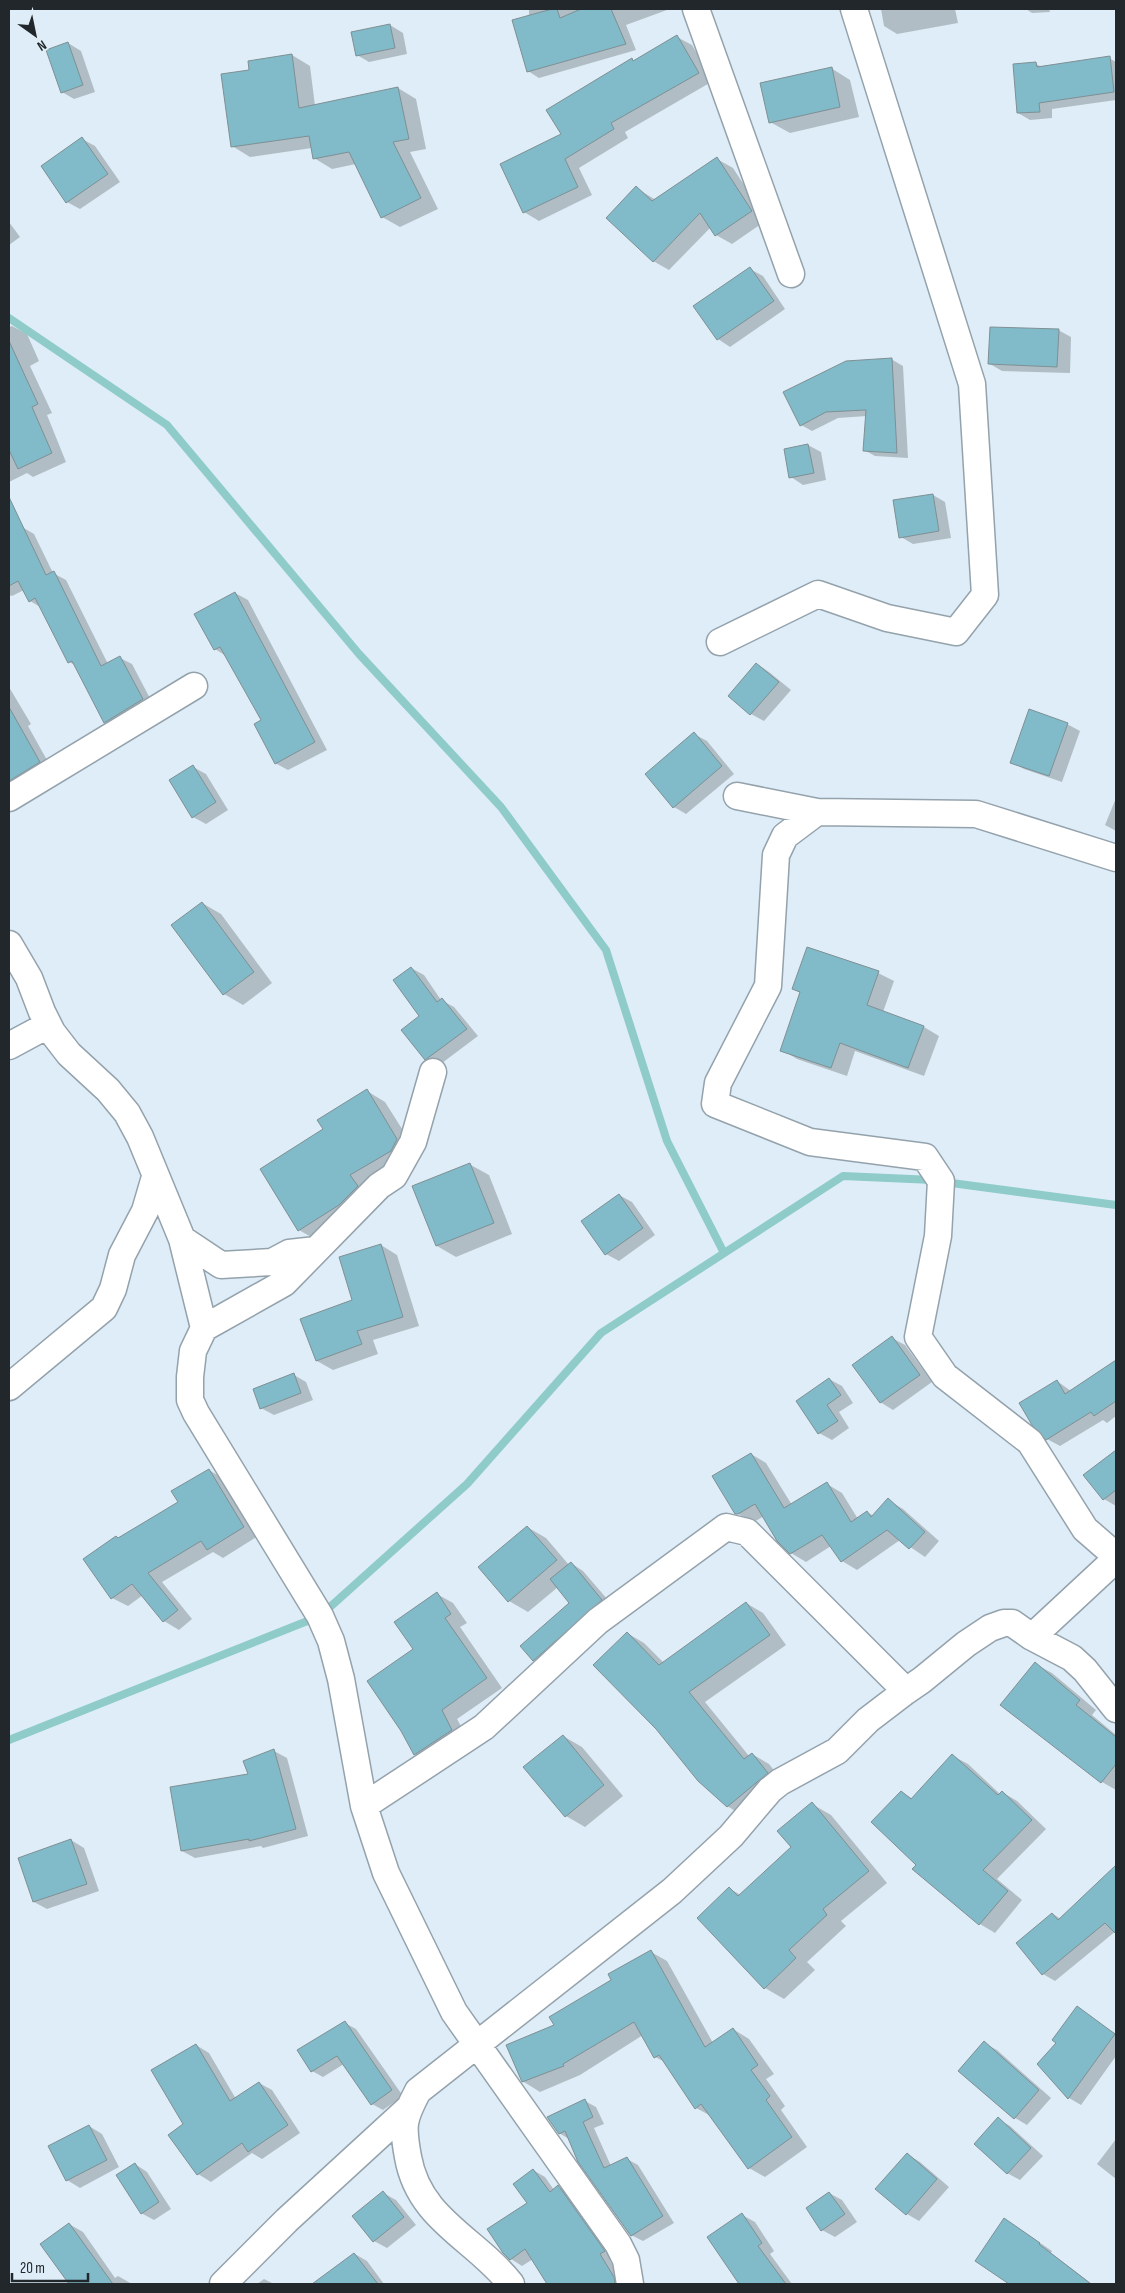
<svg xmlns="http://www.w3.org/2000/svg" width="1125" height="2293" font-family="'Sofia Sans Condensed',sans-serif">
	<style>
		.shadow { fill: #0003 }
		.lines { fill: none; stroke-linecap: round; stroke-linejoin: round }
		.stream { stroke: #8ecbc9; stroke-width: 8 }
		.building { fill: #81bac8; stroke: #7e9094 }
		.minor-casing { stroke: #94a2ac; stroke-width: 29 }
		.minor { stroke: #fff; stroke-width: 26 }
	</style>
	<rect width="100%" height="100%" fill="#deedf7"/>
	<path class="shadow" d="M529 9H667V10L626 25 636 50 539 78 528 71Z
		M881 9H955L958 23 897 34 884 26Z
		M1026 9H1049L1050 12 1032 13Z
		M390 25 403 33 407 54 369 62 357 55Z
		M677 37 692 45 713 81 625 132 628 138 579 168 592 195 539 221 524 212 563 135 632 60 635 62Z
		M68 43 81 51 95 92 74 99 62 92Z
		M292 55 310 66 315 106 398 88 416 99 426 149 410 152 438 209 400 227 382 217 356 164 332 169 314 158 312 148 250 157 232 146 251 71Z
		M1109 58 1116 62V100L1052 109V118L1030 120 1018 113 1036 64 1042 67Z
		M831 68 850 80 859 117 790 133 770 122Z
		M82 139 95 146 120 182 80 209 67 202 43 166Z
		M717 159 733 168 767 220 732 244 716 235 711 227 669 270 653 261 636 188 656 200Z
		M9 222 20 237 9 245Z
		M750 269 763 276 785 309 730 347 718 339Z
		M12 326 27 334 39 361 30 366 52 413 47 415 66 462 33 477 27 473 9 482V327Z
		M1058 330 1071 337 1070 373 1002 371 990 364Z
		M891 359 903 366 908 458 875 456 864 450 867 416 838 418 812 431 801 425Z
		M808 445 821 452 826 480 803 485 791 477Z
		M933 495 945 502 951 538 913 544 901 537Z
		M22 527 34 534 53 573 66 580 108 664 120 658 132 664 154 706 117 729 105 722 77 666 69 662 42 608 30 601 24 590 12 596 9 595V533Z
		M235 593 248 600 327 750 288 770 275 763 263 721 226 656 215 649Z
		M757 664 769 672 791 690 764 721 751 714 730 696Z
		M9 687 31 724 28 726 52 769 9 795Z
		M1067 724 1080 731 1062 782 1024 769 1011 762Z
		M694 734 707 741 734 774 686 814 674 807Z
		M193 767 206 774 228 810 206 824 193 817Z
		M1116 798V831L1105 825Z
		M202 903 221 914 272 983 243 1005 224 994Z
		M808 949 878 973 894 981 883 1012 924 1027 939 1036 924 1076 855 1051 847 1076 797 1059 782 1050 801 993 794 989Z
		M411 968 424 975 441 1000 454 1007 478 1036 438 1066 425 1059 421 1016Z
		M367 1091 385 1102 416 1151 318 1241 299 1230 325 1130Z
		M469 1164 489 1175 512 1234 456 1257 437 1246Z
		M619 1195 632 1202 655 1235 619 1261 606 1254Z
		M381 1245 397 1255 419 1326 373 1340 378 1354 333 1370 317 1361 354 1300Z
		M892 1338 905 1345 932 1382 893 1410 880 1402Z
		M1110 1366 1116 1370V1416L1107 1423 1103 1420 1060 1446 1047 1439 1057 1381 1071 1391Z
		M294 1375 306 1382 313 1400 274 1415 261 1408Z
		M829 1379 842 1386 853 1403 839 1412 849 1428 832 1440 819 1433Z
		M751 1454 766 1463 792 1505 827 1484 842 1493 858 1519 867 1512 874 1516 888 1500 903 1509 939 1541 925 1557 900 1540 857 1570 842 1561 831 1546 806 1562 791 1553 764 1516 754 1522 736 1513Z
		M1112 1454 1116 1457V1506L1104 1499Z
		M209 1470 224 1479 258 1536 223 1558 213 1552 162 1582 192 1619 179 1630 164 1621 143 1595 128 1606 112 1598 119 1539 180 1503Z
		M527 1527 546 1538 569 1565 571 1563 583 1571 614 1607 547 1667 534 1660 571 1603 558 1587 528 1612 509 1601 480 1567Z
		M437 1594 453 1603 467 1623 460 1627 502 1688 457 1719 468 1739 431 1763 415 1754V1649Z
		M746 1603 763 1613 786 1645 705 1702 749 1756 752 1754 769 1764 784 1783 744 1816 727 1806 627 1633 644 1643 664 1663Z
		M1035 1664 1052 1673 1096 1710 1092 1715 1116 1735V1790L1102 1782Z
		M563 1736 582 1747 623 1796 585 1827 566 1816Z
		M274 1751 287 1758 308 1836 263 1848 261 1846 195 1858 182 1851 250 1775Z
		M953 1756 968 1764 1000 1794 1002 1792 1017 1801 1046 1829 997 1879 1022 1900 995 1933 980 1924 918 1865 902 1792 913 1799Z
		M812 1804 831 1815 887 1883 841 1921 846 1926 807 1962 815 1970 784 1999 765 1988 730 1889 741 1895 793 1848Z
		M71 1840 84 1848 99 1891 47 1909 34 1902Z
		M1111 1871 1116 1874V1931L1055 1981 1043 1974 1053 1914 1061 1919Z
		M651 1952 667 1961 713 2043 733 2029 749 2039 774 2074 766 2079 785 2106 781 2110 807 2147 765 2177 749 2168 711 2116 696 2108 665 2062 655 2057 643 2035 580 2075 540 2092 524 2082 508 2045 555 2026Z
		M1077 2008 1116 2034V2056L1081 2105 1069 2098 1039 2064 1058 2043Z
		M345 2023 356 2029 403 2096 383 2110 372 2104 344 2064 323 2077 312 2071Z
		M984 2043 997 2050 1051 2098 1027 2125 1015 2118Z
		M196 2045 209 2053 236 2099 259 2083 272 2090 300 2133 262 2159 252 2153 211 2182 198 2174 170 2135 184 2125Z
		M585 2101 596 2107 604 2124 594 2128 611 2166 627 2159 638 2165 674 2223 643 2241 631 2235 569 2139 559 2133Z
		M998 2119 1010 2126 1043 2156 1020 2180 1007 2173Z
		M89 2126 102 2134 119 2167 80 2188 67 2180 50 2147Z
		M1116 2139V2179L1097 2164Z
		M907 2154 920 2162 949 2187 919 2221 907 2214Z
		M135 2164 147 2172 171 2209 154 2220 141 2213Z
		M533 2170 545 2177 554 2190 558 2187 570 2194 615 2258 610 2261 625 2284H553L533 2259 522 2266 511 2259 528 2203Z
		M383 2193 396 2200 416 2225 387 2248 374 2241Z
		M829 2193 842 2200 857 2222 835 2237 822 2230Z
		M742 2215 755 2222 774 2251 770 2254 792 2284H741L709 2238Z
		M69 2224 83 2232 115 2278 118 2276 132 2284H71L42 2244Z
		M1017 2227 1052 2251 1051 2253 1092 2284H1012L977 2261Z
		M355 2254 367 2261 384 2284H314Z
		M264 2279 274 2284H257Z"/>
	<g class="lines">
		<path class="stream" d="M9 318 167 425 359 654 501 807 606 950 667 1141 724 1253
			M944 1182 1116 1205
			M9 1740 320 1616 467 1484 601 1333 843 1176 933 1180"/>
	</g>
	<path class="building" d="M552 9H557L560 18 581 9H611L626 44 527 72 512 20Z
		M390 24 395 48 356 56 351 32Z
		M677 35 699 73 611 123 614 129 565 159 578 187 523 213 500 164 561 134 546 110 632 58 633 61Z
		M68 42 83 85 61 93 46 50Z
		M292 54 299 108 398 87 409 139 393 142 421 198 381 218 349 152 313 159 309 136 231 147 221 74 249 70 248 61Z
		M1110 56 1114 92 1039 103 1040 112 1017 113 1013 64 1036 62 1037 67Z
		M832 67 840 107 769 123 760 83Z
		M82 137 108 174 66 203 41 166Z
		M717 157 752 211 715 236 700 213 653 262 606 218 636 186 652 201Z
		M750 267 774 301 717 340 693 306Z
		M990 327 1059 329 1057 367 988 364Z
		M9 341 38 404 32 407 52 453 18 469 9 450Z
		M892 358 897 453 863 451 866 410 826 412 800 426 783 392 846 361Z
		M808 444 814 473 789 478 784 449Z
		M933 494 939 531 899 538 893 500Z
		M9 497 46 575 54 571 101 666 120 656 143 699 104 723 72 661 68 663 35 598 29 602 18 581 9 586Z
		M235 592 315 742 275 764 254 724 261 720 220 647 214 650 194 614Z
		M756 663 779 682 750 715 728 696Z
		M9 707 40 762 9 781Z
		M1029 709 1068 723 1049 776 1010 763Z
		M694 732 722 766 673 808 645 774Z
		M193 765 216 802 192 818 169 780Z
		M202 902 254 972 223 995 171 925Z
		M807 947 879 971 867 1005 924 1026 908 1068 840 1043 831 1068 780 1051 800 992 792 989Z
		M411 967 437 1002 442 998 467 1029 425 1060 401 1030 419 1016 393 980Z
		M367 1089 397 1139 391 1151 350 1175 358 1186 339 1205 298 1231 260 1169 323 1129 317 1120Z
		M470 1163 494 1223 436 1246 412 1186Z
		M619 1194 643 1228 605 1255 581 1221Z
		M381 1244 403 1317 357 1331 362 1344 316 1361 300 1319 352 1300 339 1257Z
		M892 1336 920 1375 880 1403 852 1365Z
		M1116 1360V1401L1094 1416 1091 1412 1046 1440 1032 1425 1019 1403 1057 1380 1065 1394Z
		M294 1373 301 1393 260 1409 253 1389Z
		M829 1378 841 1395 827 1405 838 1421 818 1434 796 1401Z
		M1116 1450V1490L1103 1500 1083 1475Z
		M751 1453 784 1508 827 1482 851 1522 867 1511 871 1517 888 1498 925 1532 909 1549 887 1530 841 1562 822 1535 790 1554 777 1541 755 1504 738 1514H735L712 1476Z
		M209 1469 244 1527 207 1550 201 1541 148 1573 178 1610 163 1622 132 1584 111 1599 83 1559 116 1536 118 1538 178 1502 171 1491Z
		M527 1526 557 1560 508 1602 478 1567Z
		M571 1562 602 1600 533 1661 520 1646 569 1603 550 1579Z
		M437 1592 451 1614 445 1618 487 1678 442 1710 452 1730 414 1755 401 1731 367 1681 413 1649 394 1622Z
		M746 1602 770 1635 689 1692 744 1759 752 1753 768 1773 727 1807 698 1781 656 1729 593 1665 627 1632 659 1665Z
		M1035 1662 1080 1700 1076 1705 1116 1737V1764L1101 1783 1000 1705Z
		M563 1735 604 1785 565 1817 523 1767Z
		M274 1749 296 1829 249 1841V1839L181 1851 170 1787 248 1774 243 1761Z
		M952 1754 998 1795 1002 1791 1032 1820 983 1870 1008 1891 979 1925 912 1869 916 1865 871 1822 901 1791 911 1799Z
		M812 1802 869 1871 823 1909 827 1915 789 1950 796 1958 764 1989 697 1918 729 1887 738 1896 791 1847 777 1831Z
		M71 1839 87 1884 33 1902 18 1858Z
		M1116 1865V1934L1105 1923 1042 1975 1016 1943 1052 1913 1058 1920Z
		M651 1950 705 2047 733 2028 758 2065 751 2070 770 2096 766 2100 792 2137 748 2169 701 2104 695 2109 659 2055 654 2058 634 2022 563 2064 564 2066 522 2082 506 2045 554 2025 549 2017 611 1980 608 1974Z
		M1077 2006 1115 2034 1068 2099 1037 2064 1056 2043 1052 2040Z
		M345 2021 392 2090 371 2105 337 2056 311 2072 297 2050Z
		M984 2041 1039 2090 1014 2119 958 2071Z
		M196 2044 230 2101 259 2082 288 2125 248 2152 242 2143 197 2175 168 2135 183 2124 151 2070Z
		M585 2099 593 2117 583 2122 604 2168 627 2157 663 2216 631 2236 578 2162 565 2131 559 2134 547 2117Z
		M998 2117 1031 2148 1007 2174 974 2144Z
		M89 2125 107 2160 66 2181 48 2146Z
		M907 2153 937 2179 906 2215 875 2189Z
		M135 2163 159 2202 141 2214 116 2175Z
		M533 2169 550 2192 558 2185 605 2251 600 2254 614 2277 615 2284H547L525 2249 510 2260 503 2253 487 2229 527 2203 513 2184Z
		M383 2191 404 2217 373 2242 352 2216Z
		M829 2192 845 2214 821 2231 806 2208Z
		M742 2213 762 2243 758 2246 786 2284H739L707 2237Z
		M1004 2218 1040 2243 1039 2244 1091 2284H1009L975 2261Z
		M69 2223 113 2284H69L40 2244Z
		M354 2253 378 2284H312Z"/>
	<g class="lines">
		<defs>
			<path id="minor" d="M696 9 791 274
				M720 642 818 594 887 618 956 632 985 595 972 384 854 9
				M737 796 817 812 976 814 1116 858
				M9 798 194 686
				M817 812 785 836 776 855 768 986 718 1083 715 1104 810 1142 925 1157 941 1181 938 1236 918 1337 945 1376 1030 1442 1085 1529 1116 1556
				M9 944 29 978 42 1012 52 1032 69 1054 108 1090 127 1113 140 1137 182 1239 204 1328 193 1351 190 1377V1400L196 1413 320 1616 331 1641 341 1679 364 1806 386 1873 454 2012 618 2244 626 2260 630 2284
				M9 1046 48 1025
				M182 1239 221 1265 272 1262 289 1253 316 1250
				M204 1328 284 1283 379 1186 394 1176 413 1142 433 1072
				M9 1387 104 1308 113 1289 122 1255 145 1211 155 1177
				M1032 1637 1116 1559
				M364 1806 484 1727 598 1621 726 1527 747 1532 906 1691
				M223 2284 287 2220 408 2109
				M511 2284C475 2238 419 2220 408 2157 402 2125 403 2119 418 2091L672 1891 731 1836 770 1790 780 1782 837 1751 868 1720 906 1691 922 1680 966 1644 990 1628 1004 1623H1012L1032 1637 1072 1658 1085 1670 1116 1709"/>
		</defs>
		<use href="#minor" class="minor-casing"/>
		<use href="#minor" class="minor"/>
	</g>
	<rect width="1125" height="2293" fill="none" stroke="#21272b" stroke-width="20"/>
	<g transform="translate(35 35) rotate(147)" stroke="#deedf7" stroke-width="4" paint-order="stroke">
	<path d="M0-4L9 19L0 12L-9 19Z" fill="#21272b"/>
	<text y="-8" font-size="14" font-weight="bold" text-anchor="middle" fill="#21272b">N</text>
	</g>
	<path d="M12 2273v8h76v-8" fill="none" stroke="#21272b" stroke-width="2.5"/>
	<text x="20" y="2273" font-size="15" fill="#21272b" stroke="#deedf7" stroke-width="4" paint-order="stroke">20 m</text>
</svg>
